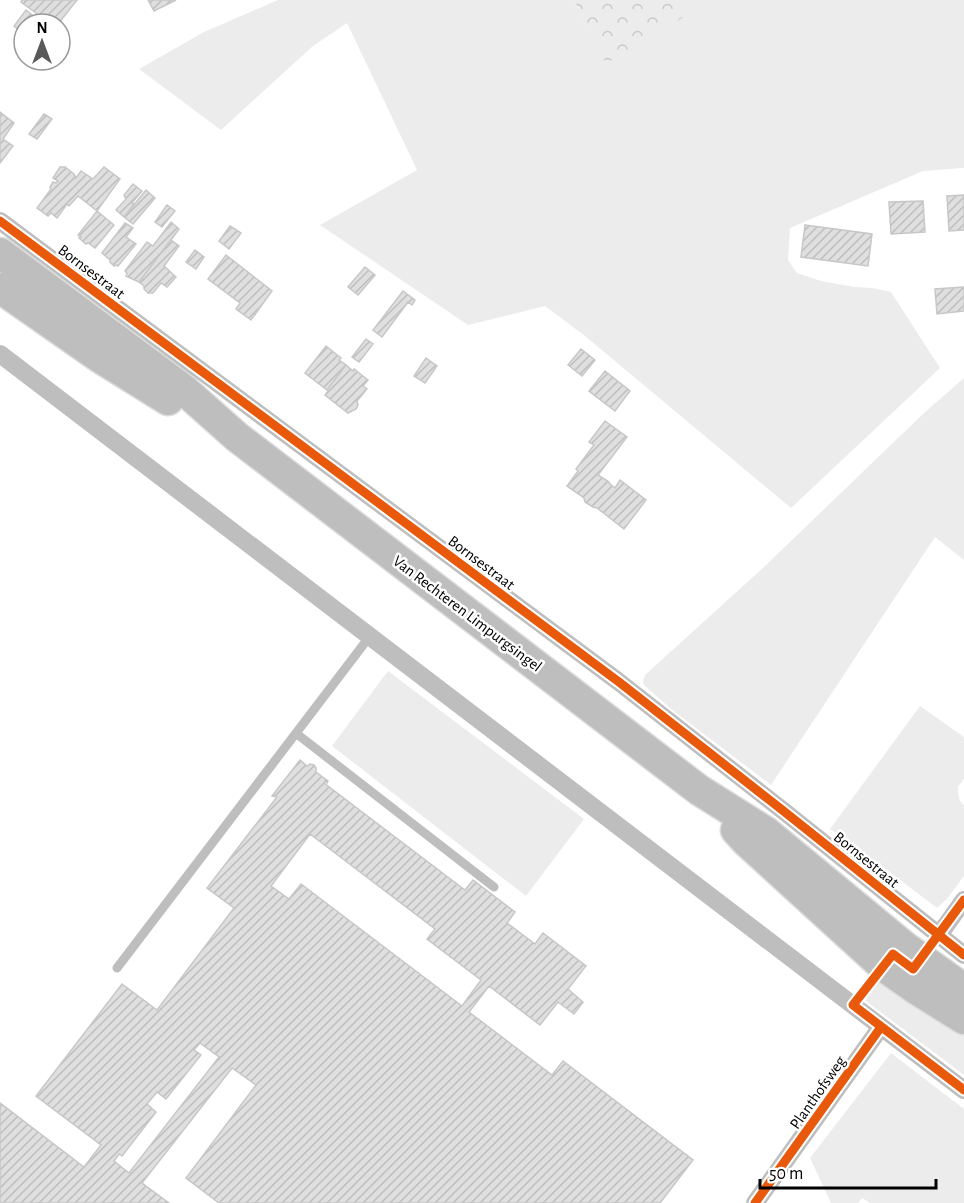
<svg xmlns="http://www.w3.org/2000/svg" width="964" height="1203" font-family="'Alegreya Sans',sans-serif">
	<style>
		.green { fill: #ececec }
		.forest { fill: url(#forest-crowns) }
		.building { fill: url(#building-hatch); stroke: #c7c7c7; stroke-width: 1.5; fill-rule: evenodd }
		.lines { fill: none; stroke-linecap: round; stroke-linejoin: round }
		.primary-casing { stroke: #dbdbdb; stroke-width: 33 }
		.lane { stroke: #bebebe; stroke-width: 9 }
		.street { stroke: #bebebe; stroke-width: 18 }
		.primary { stroke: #bebebe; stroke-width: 30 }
		.cycleway-casing { stroke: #fff; stroke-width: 13 }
		.cycleway { stroke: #e8590c; stroke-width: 9 }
		.labels { text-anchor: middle; stroke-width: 5; stroke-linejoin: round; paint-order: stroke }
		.street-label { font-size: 16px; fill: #000; stroke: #fff }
	</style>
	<defs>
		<pattern id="forest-crowns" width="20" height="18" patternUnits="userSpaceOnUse" patternTransform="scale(1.5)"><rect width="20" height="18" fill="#ececec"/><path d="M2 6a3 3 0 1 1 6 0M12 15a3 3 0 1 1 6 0" fill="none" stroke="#c9c9c9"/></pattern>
		<pattern id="building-hatch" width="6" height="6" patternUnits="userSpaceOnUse" patternTransform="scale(1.5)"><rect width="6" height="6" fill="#dfdfdf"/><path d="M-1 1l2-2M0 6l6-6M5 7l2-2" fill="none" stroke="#bebebe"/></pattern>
	</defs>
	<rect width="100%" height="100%" fill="#fff"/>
	<path class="green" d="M278 0H574L606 63 692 7V0H964V168L923 171 790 228 788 260 797 273 821 281 854 287 872 288 891 292 940 368 791 508 585 336 545 306 468 325 320 225 417 170 347 23 313 46 221 130 139 69 204 32Z
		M964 378V560L935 537 771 785 671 709 644 685 643 682 645 675 765 566 923 414Z
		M388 671 584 819 526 896 332 746Z
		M920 706 964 737V779L958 787V794L960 801 964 805V876L946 900 937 908 887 870 830 829Z
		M883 977 964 1028V1075L866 1001 869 992Z
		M891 1053 964 1109V1203H870L862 1198 858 1203H831L810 1158Z"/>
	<path class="forest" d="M574 0H692V7L687 15 606 64Z"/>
	<path class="building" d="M22 0H77L58 24H51L21 2Z
		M148 0H176L154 11Z
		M26 10 44 24H24V34L14 26Z
		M0 112 14 123 3 139 13 146 0 163Z
		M44 114 52 119 37 139 29 134Z
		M60 167H65L74 174 76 178 81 171 93 179 104 167 120 179 97 211 78 196 69 206 67 204 57 218 51 213 48 216 37 208 51 189 50 187 53 182 56 183 58 181 53 178Z
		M133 184 142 191 132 203 134 204 124 217 116 210 126 199 124 195Z
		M146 190 155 198 133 224 124 217Z
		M964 195V230L949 231 947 196Z
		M923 201 925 232 891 234 889 202Z
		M167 205 175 211 162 227 155 222Z
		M97 211 114 225 95 248 88 243 86 244 79 238 81 237 78 235Z
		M171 222 179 229 139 282 126 276 127 273 125 271 147 242 153 246Z
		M125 223 133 228 126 237 136 244 118 266 116 265 114 266 110 262V260L102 253Z
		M805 225 872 234 868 266 801 257Z
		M230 226 241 233 229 249 219 241Z
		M179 229 171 240 179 246 164 266 176 277 167 287 161 283 153 293H148L144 289V286L139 282Z
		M195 250 204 257 196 269 186 262Z
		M226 255 272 291 251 320 236 309 240 303 208 279Z
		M365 267 375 275 358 295 348 287Z
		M964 287V311L937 314 935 289Z
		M403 291 415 300 412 305 408 302 382 337 373 330Z
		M366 339 373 344 359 362 352 357Z
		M326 346 341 358 339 360 346 365 327 390 305 373Z
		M581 349 595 360 582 376 568 365Z
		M426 358 437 366 425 383 414 376Z
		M346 365 353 371 354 369 368 380 363 386 367 389 357 401 358 405 356 409 348 413 325 395 328 391 327 390Z
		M605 371 630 391 615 411 589 391Z
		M605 421 627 437 598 475 609 482 610 484 615 488 620 480 646 500 624 529 597 508 593 507 585 502 584 498 567 486 578 471 576 469 594 445 589 442Z
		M300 760 307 766 310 764 314 765 316 768V772L328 781 327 783 325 781 324 783 465 890 473 880 515 912 507 923 535 944 543 933 586 966 568 989 583 1002 574 1014 558 1002 540 1025 489 986 469 1012 552 1075 563 1061 693 1160 660 1203H219L186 1178 256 1085 232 1068 142 1183 169 1203H0V1103L84 1167 101 1145 36 1096 122 984 157 1010 234 908 207 888 277 797 272 796ZM310 834 435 929 427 939 481 980 462 1006 301 884 289 899 271 886ZM200 1043 219 1057 129 1173 114 1161 119 1154 122 1156 156 1112 147 1104 157 1092 166 1099 201 1055 194 1050Z"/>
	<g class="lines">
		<defs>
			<path id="primary" d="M0 253 183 389 237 437 699 790 766 832 905 947 964 989
				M0 288 99 357 168 400
				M736 830 747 842 883 966 916 989 964 1019"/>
		</defs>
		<use href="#primary" class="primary-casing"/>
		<path class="lane" d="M297 734 494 887
			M117 968 370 636"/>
		<path class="street" d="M0 221 619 682 781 809 964 955
			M0 354 964 1090
			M939 935 964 900
			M755 1203 881 1027"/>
		<use href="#primary" class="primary"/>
		<defs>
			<path id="cycleway" d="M0 221 619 682 781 809 964 955
				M964 900 913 969 893 954 853 1005 964 1090
				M755 1203 881 1027"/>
		</defs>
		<use href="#cycleway" class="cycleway-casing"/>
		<use href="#cycleway" class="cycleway"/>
	</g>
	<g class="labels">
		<g class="street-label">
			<text transform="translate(92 271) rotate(37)" y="6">Bornsestraat</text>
			<text transform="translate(482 562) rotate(37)" y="6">Bornsestraat</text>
			<text transform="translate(468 613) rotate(37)" y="6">Van Rechteren Limpurgsingel</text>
			<text transform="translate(867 859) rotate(39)" y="6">Bornsestraat</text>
			<text transform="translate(817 1092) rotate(-55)" y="6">Planthofsweg</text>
		</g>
	</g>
	<g transform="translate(42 42)"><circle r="28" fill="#ffffff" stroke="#999999" stroke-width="1.5"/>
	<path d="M0-4.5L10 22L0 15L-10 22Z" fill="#595959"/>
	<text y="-9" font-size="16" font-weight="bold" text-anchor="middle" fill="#000000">N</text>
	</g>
	<path d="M760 1179v9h176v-9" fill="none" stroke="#000000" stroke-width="3"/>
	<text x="769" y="1179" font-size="18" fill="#000000" stroke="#ffffff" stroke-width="4.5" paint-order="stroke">50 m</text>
</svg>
